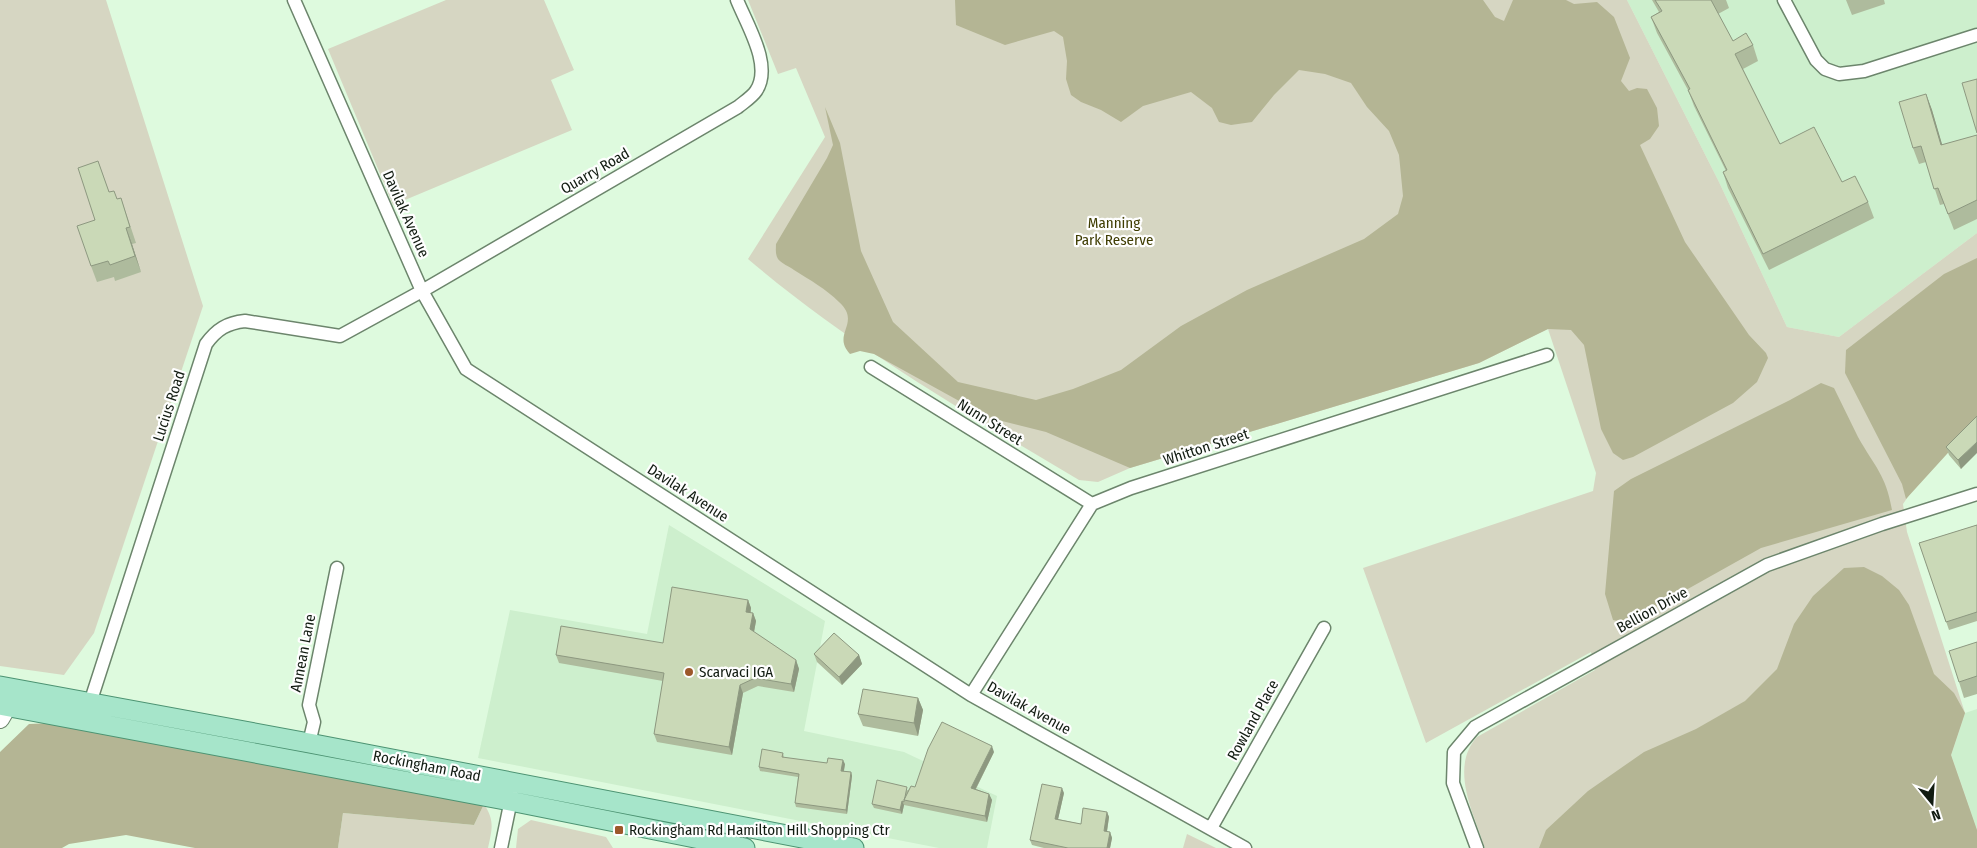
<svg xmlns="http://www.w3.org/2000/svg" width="1977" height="848" font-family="'Fira Sans Condensed',sans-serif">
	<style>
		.built { fill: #cdefcd }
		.green { fill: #d6d6c2 }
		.forest { fill: #b4b594 }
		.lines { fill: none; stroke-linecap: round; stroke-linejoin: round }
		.street-casing { stroke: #6c856c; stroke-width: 15 }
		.secondary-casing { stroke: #6c856c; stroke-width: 20 }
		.primary-casing { stroke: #4c9372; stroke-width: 21 }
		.street { stroke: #fff; stroke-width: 12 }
		.secondary { stroke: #fff; stroke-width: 18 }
		.primary { stroke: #a6e5ca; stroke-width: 19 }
		.wall { fill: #aebb9d }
		.shaded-wall { fill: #8d9880 }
		.building { fill: #cad9b7; stroke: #8d9880 }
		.poi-dot { fill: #9c582a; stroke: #fefefe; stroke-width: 2 }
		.labels { text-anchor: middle; stroke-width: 4.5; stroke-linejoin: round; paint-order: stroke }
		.street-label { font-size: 15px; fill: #111b11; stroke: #fefefe }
		.park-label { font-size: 15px; fill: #3f3d02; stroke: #fefefe }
		.poi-label { font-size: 15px; fill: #111b11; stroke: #fefefe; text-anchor: start }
	</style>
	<rect width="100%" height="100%" fill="#defade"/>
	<path class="built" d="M1627 0H1977V233L1839 337 1787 327 1719 182Z
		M669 525 825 621 804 731 904 752 997 796 987 848H939L478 758 510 610 647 634Z
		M1977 709V830L1951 755 1965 713Z"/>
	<path class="green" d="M0 0H106L203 306 94 633 64 675 0 666Z
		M446 0H544L574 70 551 80 572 130 393 205 328 49Z
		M748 0H1627L1719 182 1787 327 1839 337 1977 233V418L1922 476 1903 504 1907 532 1965 713 1951 755 1977 830V848H1485C1474 814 1449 768 1477 737L1595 670 1591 652 1426 743 1363 568 1593 491 1596 473 1548 329 1479 363 1130 468 1098 482 1079 480C965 412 849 345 748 259L825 137 796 68 778 74Z
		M484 804C495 821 492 829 488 848H338L343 813 474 825Z
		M531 820 606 837 613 848H516L518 829Z
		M1187 834 1216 848H1183Z"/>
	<path class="forest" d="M955 0H1483L1495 17 1504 21 1513 0H1566L1574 4 1597 2 1614 17 1630 58 1621 81 1629 91 1637 88 1647 89 1657 108 1659 126 1650 139 1640 145 1685 242 1749 335 1766 353 1768 358 1757 382 1733 403 1633 457 1623 460 1613 453 1601 429 1584 345 1571 330 1548 329 1479 363 1130 468 1046 432 990 418 874 354 860 351 850 354C831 334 862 323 839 302 826 289 810 280 794 270 790 267 781 263 778 259 775 254 776 249 776 244L827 158 833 145 825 107 840 143 861 251 893 322 958 382 1036 400 1073 389 1121 370 1181 326 1247 290 1364 239 1398 214 1403 196 1399 155 1389 131 1367 107 1351 83 1325 74 1299 70 1274 95 1252 122 1231 125 1219 122 1212 108 1191 92 1143 106 1121 122 1101 110 1081 102 1071 95 1066 79 1067 61 1063 37 1054 31 1005 45 956 25Z
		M1977 258V421L1906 499 1902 484 1845 373 1846 350 1944 274Z
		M1821 383 1834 388C1842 404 1850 421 1858 437 1875 467 1886 475 1892 510L1761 548 1627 623 1613 620 1605 594 1614 491 1631 479 1790 400Z
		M1864 567 1882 576 1899 590 1909 605 1934 674 1954 693 1965 713 1951 755 1977 830V848H1539L1546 830 1588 791 1644 752 1696 729 1745 701 1777 669 1794 624 1813 596 1844 568Z
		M53 723 484 804 474 825 343 813 338 848H195L126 835 69 844 62 848H0V752L29 724Z"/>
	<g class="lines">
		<defs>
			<path id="street" d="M294 0 422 291 466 369 971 695 1245 848
				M1784 0 1816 60 1825 69 1839 74 1864 71 1977 35
				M871 367 1092 504
				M971 695 1092 504 1131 488 1547 355
				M90 703 206 344C217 329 227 323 245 321L340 336 422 291 738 107C744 102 752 97 756 91 773 66 747 25 737 0
				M309 743 314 722 309 705 337 568
				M1211 828 1324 628
				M501 848 512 795
				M1477 848 1453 783 1454 752 1475 727 1767 565 1882 524 1977 494"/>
			<path id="secondary" d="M0 719 7 707"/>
			<path id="primary" d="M0 686 309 743 854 848
				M0 705 510 801 745 848"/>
		</defs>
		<use href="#street" class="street-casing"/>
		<use href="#secondary" class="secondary-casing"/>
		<use href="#primary" class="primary-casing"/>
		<use href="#street" class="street"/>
		<use href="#secondary" class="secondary"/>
		<use href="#primary" class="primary"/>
	</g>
	<path class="wall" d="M1652 0H1726L1729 8 1718 14 1733 41 1753 45 1758 61 1743 69 1780 144 1842 182 1868 202 1874 218 1769 270 1728 188 1723 172 1726 171 1694 106 1688 90 1657 33 1651 17 1659 12Z
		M1846 0H1884L1885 4 1852 15Z
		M1926 94 1932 110 1942 145 1977 135V219L1954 230 1944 204 1940 205 1926 162 1919 164 1913 148Z
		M98 161 109 192 117 199 121 198 136 243 132 244 141 272 115 281 114 277 97 282 91 266Z
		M1977 416 1961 469 1949 455 1946 447Z
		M1977 525V621L1949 630 1919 543Z
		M748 600 751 608V613H753L756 621 754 632 796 660 799 669 794 692 758 686 743 693 732 755 657 742 654 734 663 681 559 663 556 655 663 643Z
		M1977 642V694L1964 698 1959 682Z
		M814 654 859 655 862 664 842 685 817 662Z
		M918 698 923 710 918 736 863 726 858 714Z
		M994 752 976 789 989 794 992 800 987 822 904 805 902 814 874 808 872 804 908 790Z
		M783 753 784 758 827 763 845 764 844 771 851 772 852 776 847 814 796 807 795 803 798 777 760 771 759 767Z
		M1064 793 1058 819 1081 824 1107 812 1109 817 1107 832H1110L1112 838 1110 848H1044L1032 845 1030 840Z"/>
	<path class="shaded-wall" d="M1926 94 1932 110 1947 161 1941 145Z
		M126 228 132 244 141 272 135 256Z
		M1977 442V453L1961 469 1958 460Z
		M748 600 751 608 749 620 746 612Z
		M753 613 756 621 753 637 750 629Z
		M859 655 862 664 842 685 839 677Z
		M796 660 799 669 794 692 791 684Z
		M740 685 743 693 732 755 729 747Z
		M918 698 923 710 918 736 914 723Z
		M992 746 994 752 973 794 971 788Z
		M843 760 845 764 843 775 841 771Z
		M851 772 852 776 847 814 846 810Z
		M1062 788 1064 793 1057 824 1055 819Z
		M989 794 992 800 987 822 985 816Z
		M902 801 904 805 902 814 900 810Z
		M1107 812 1109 817 1106 837 1104 831Z
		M1110 832 1112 838 1110 848H1107Z"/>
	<path class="building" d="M1655 0H1711L1733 41 1746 33 1753 45 1735 54 1780 144 1814 127 1842 182 1855 176 1868 202 1763 254 1723 172 1727 170 1688 90 1690 89 1651 17 1662 11Z
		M1977 79V133L1962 83Z
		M1926 94 1941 145 1977 135V200L1948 214 1938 188 1934 189 1921 146 1913 148 1899 102Z
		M98 161 109 192 114 191 117 199 121 198 130 227 126 228 135 256 110 265 108 261 91 266 77 226 95 220 78 168Z
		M1977 416V442L1958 460 1946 447Z
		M1977 525V612L1946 622 1919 543Z
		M672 587 748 600 746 612 753 613 750 629 796 660 791 684 755 678 740 685 729 747 654 734 664 673 556 655 561 626 663 643Z
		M834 633 859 655 839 677 814 654Z
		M1977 642V676L1959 682 1949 651Z
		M863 689 918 698 914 723 858 714Z
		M942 722 992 746 971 788 989 794 985 816 904 800 911 786 915 787 928 749Z
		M762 749 783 753 782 757 827 763 828 758 843 760 841 771 851 772 846 810 795 803 799 774 759 767Z
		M877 780 907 787 905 797 904 800V802L902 801 900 810 872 804Z
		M1042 784 1062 788 1055 819 1081 824 1083 808 1107 812 1104 831 1110 832 1107 848H1068L1030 840Z"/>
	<g class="poi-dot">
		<circle cx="689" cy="672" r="5"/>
		<rect x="614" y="825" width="10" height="10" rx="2.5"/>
	</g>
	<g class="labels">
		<g class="street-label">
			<text transform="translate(595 171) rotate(-30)" y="5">Quarry Road</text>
			<text transform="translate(406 214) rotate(66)" y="5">Davilak Avenue</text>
			<text transform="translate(169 406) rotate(-72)" y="5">Lucius Road</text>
			<text transform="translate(990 422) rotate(32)" y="5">Nunn Street</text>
			<text transform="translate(1206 447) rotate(-18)" y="5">Whitton Street</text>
			<text transform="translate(688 493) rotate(33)" y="5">Davilak Avenue</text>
			<text transform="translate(1652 610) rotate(-29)" y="5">Bellion Drive</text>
			<text transform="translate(303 653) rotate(-79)" y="5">Annean Lane</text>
			<text transform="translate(1029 708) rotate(29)" y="5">Davilak Avenue</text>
			<text transform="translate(1253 720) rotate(-61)" y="5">Rowland Place</text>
			<text transform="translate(427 766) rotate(11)" y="5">Rockingham Road</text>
		</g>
		<g class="park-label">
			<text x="1114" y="228">Manning<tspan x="1114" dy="17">Park Reserve</tspan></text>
		</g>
		<g class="poi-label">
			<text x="699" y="677">Scarvaci IGA</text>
			<text x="629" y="835">Rockingham Rd Hamilton Hill Shopping Ctr</text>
		</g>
	</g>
	<g transform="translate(1932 803) rotate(162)" stroke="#fefefe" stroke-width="4" paint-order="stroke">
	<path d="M0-4L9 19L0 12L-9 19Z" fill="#111b11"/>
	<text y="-8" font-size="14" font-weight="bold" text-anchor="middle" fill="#111b11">N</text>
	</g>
</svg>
